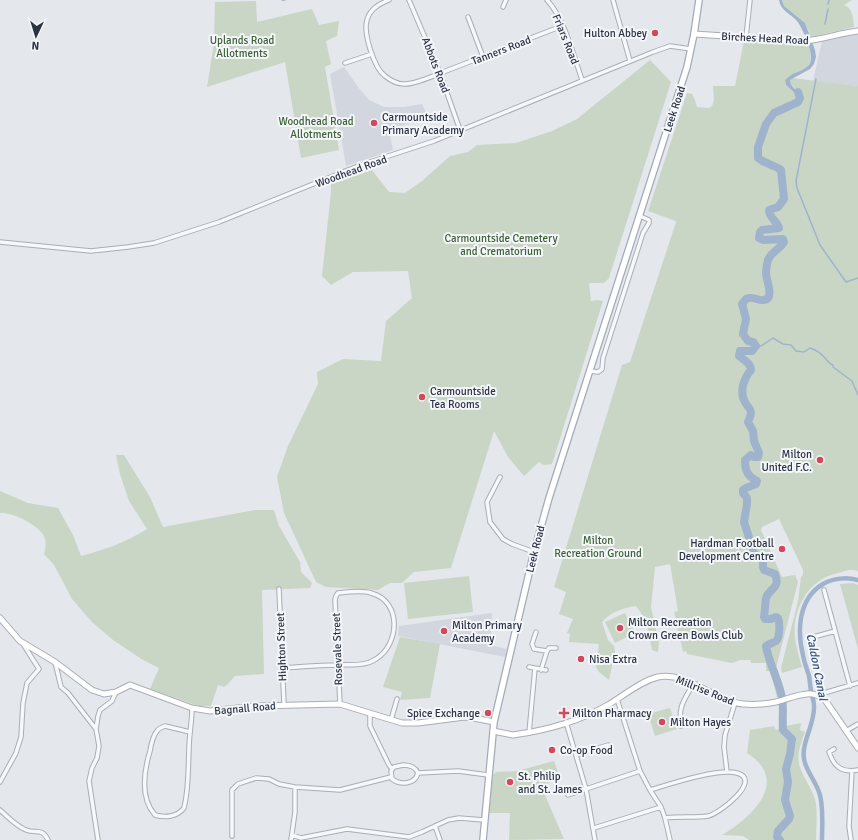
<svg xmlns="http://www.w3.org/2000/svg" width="858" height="840" font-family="Signika,sans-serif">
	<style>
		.built { fill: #d2d6de }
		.green { fill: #c9d6c5 }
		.water { fill: #9fb4cc }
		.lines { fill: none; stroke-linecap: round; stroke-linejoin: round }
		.stream { stroke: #9fb4cc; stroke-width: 1.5 }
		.canal { stroke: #9fb4cc; stroke-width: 4.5 }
		.river { stroke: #9fb4cc; stroke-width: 8 }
		.street-casing { stroke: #a9aeb7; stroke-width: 5.5 }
		.secondary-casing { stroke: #a9aeb7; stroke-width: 7 }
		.primary-casing { stroke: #a3abb8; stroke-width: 8 }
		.street { stroke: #f7f8fa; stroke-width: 3.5 }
		.secondary { stroke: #fff; stroke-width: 5 }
		.primary { stroke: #fff; stroke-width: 5.5 }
		.poi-dot { fill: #d1495b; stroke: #f4f6f9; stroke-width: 1.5 }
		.labels { text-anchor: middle; stroke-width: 4; stroke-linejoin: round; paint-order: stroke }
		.poi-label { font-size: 11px; fill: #2b3445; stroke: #f4f6f9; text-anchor: start }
		.street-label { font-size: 11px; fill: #2b3445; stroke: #f4f6f9 }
		.park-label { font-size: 11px; fill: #3f6138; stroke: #f4f6f9 }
		.water-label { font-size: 12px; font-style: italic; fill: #34527a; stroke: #f4f6f9 }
	</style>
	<rect width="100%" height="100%" fill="#e4e7ec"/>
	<path class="built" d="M858 34V86L813 81 822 41 839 36Z
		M344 67 358 87 369 100 384 107H404L422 104 428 116 389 131 393 150 346 166 330 74Z
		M492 613 490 645 507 649 505 657 398 636 399 626Z"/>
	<path class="green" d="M782 0H852L844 5C853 8 853 18 854 27L811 37 805 23 784 6Z
		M256 1 257 22 312 9 319 25 339 21 337 36 326 41 331 64 325 67 339 150 301 158 285 62 207 87 214 43 215 2Z
		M744 41 792 44 808 43C812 55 813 68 799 73 793 74 789 75 785 80L786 85 798 96 797 100 803 98V96L790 84V80L792 78 858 86V571C848 568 843 572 834 574 808 581 792 610 795 637 796 647 799 657 802 667L782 673 781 668 798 601 801 577 803 575V570L779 519 762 527 761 530 782 577 795 575 798 582 776 668 777 676 785 695 777 697 770 671H766V663H751L750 660H740L732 663 687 654 686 651 683 652 674 612 678 611 670 564 655 567 651 607 659 643 658 652 652 650 646 620 636 606C623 608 611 612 602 622L608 640 614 646 615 652 609 680 599 672 596 667 599 644 569 642 570 634 567 633 573 619 559 614 566 592 554 587 622 365 630 362 676 222V221L648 211 687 93 692 94 695 100 697 107 709 108 712 106 714 100 713 86H735Z
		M650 60 671 82 609 278 604 283H589L591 301 597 300 603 301 552 464 544 465 539 462 524 476 508 457 494 431 451 568 414 572 402 583H390L378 590 326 587 316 582 284 513 277 477 288 446 318 384 317 372 343 359 381 361 386 321 412 298 408 271 353 272 331 285 322 276 331 192V180L347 173 349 178 372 170 389 192 405 193 422 181 450 156 468 152 477 145 516 143 552 131 577 119Z
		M116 455H124L150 497 163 527 255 510H274L279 526 300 562 301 572 312 583 310 588 262 590 264 674 235 676 228 684 224 687 218 685 211 706H199L150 689 159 668 143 660 113 640 92 622 72 599 54 565 44 554C46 547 47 539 42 533 34 523 12 512 0 513V491L28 503 58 508 73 535 81 556C107 549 124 543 147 529L129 501 120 474Z
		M469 576 473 612 408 619 404 583Z
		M853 583 858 585V649L840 584Z
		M625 613 635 633 615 643 605 622Z
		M400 637 440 644 430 698 400 700 402 692 383 687Z
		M785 705 786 726 801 723 800 730 805 732C797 754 795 761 807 782 810 788 813 793 815 799 818 812 816 827 816 840H749L743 836 722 835C752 817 791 781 747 753L750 730 774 726 776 730 779 729V707Z
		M670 708 677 729 655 736 648 714Z
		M554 761 560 778 541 786 564 839 509 840 510 813H488L491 777 496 772 517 771Z"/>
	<path class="water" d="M779 0H782L784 6 805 23 815 50 816 57 814 64 810 69 790 80C790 89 800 90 803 98L802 102 797 100 798 96 786 85 785 80C791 72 802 73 809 65 816 56 803 29 797 21 791 14 780 10 779 0Z"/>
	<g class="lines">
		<path class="stream" d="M282 0H285
			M828 4 829 0
			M825 24 828 9
			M816 79 796 181 797 188 820 245 846 282 858 278
			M756 346H761L773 338 783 344 791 345 796 351 804 352 810 348C816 350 821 353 825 358 828 361 828 363 833 365V367L852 381 858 395"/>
		<path class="canal" d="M822 840C822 826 824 805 819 792 815 780 806 771 804 759 801 743 815 724 814 706 814 700 812 696 811 691 810 686 810 681 809 676 807 669 804 662 803 655 797 631 798 599 823 584 833 578 847 577 858 580"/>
		<path class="river" d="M780 840 777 837 778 831 789 819 790 816 785 800 788 782 786 769 790 754 792 739 783 730C782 719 784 708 782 698 779 680 769 664 766 646 769 644 773 643 776 641 780 638 780 623 778 618L776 617 771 619H765L764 617C765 611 765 605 766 598 769 588 781 589 775 574L764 570 763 567V558H757L755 556 744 522 747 504V498L743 493V490L746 488 756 484 757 481C748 476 745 472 745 460L751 455 754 457H758L759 453 754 441 753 431 748 422C749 419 751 416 751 413 751 409 747 406 745 402 739 392 744 378 751 370 751 363 744 360 739 356L740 351H752L756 346 753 342 748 341 743 334 746 319 742 304 746 299 749 298C754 297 759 301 764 300 775 299 766 280 766 273 766 269 767 264 768 260 771 252 780 249 784 242L783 239 763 240 759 238 760 232 762 230 779 228C777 221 769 218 769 210L778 207 784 199 781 170C774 165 765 164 758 158V147L766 124 774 113 798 102 800 98 798 92"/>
		<defs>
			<path id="street" d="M389 0C379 4 370 9 367 20 363 33 374 68 385 76 390 80 398 84 404 84 415 85 440 73 451 69 488 55 525 40 562 26
				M409 0 440 73 460 130
				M547 0C564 18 574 56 582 80
				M613 0 630 61
				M503 7 506 0
				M468 17 483 57
				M746 37 750 0
				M345 63 372 54
				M0 242 91 251 128 247 154 243 219 222 358 166 434 141 653 52 670 46 691 49
				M590 371 598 372 602 369 603 358 643 233 649 223V220L640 216
				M500 477 487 502 490 522 503 539 512 544 534 552
				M279 589 284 705
				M824 590 850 686
				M536 632 532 644 534 649 547 651
				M810 638 835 631
				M55 662 61 687 68 693 96 729
				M529 667 546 670
				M281 668C300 667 318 665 337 665 350 664 364 667 376 659 400 644 402 601 371 593 362 590 347 592 338 593L336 596 335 600 340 704
				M541 670 547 651 549 648H556
				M821 697 824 693 858 683
				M617 699 640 771 650 790 661 807 665 818 670 840
				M370 713V726L389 765 392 769
				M391 720 397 699
				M566 722 586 789 595 840
				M681 726C678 706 684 701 693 684
				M846 731 858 724
				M190 732 165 726C162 727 159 728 157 731 153 736 151 745 150 751 144 771 140 798 155 815 165 818 177 817 184 808 189 788 188 769 189 749 189 735 192 722 192 708
				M529 733 535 668
				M834 749 829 752C834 767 842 773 858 770
				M576 755 608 745
				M403 765C409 765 415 766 418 773 415 785 400 785 392 779L391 771 394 767Z
				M727 772 724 747 725 735 735 703
				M418 773 458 771 488 775
				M0 782 16 753 21 737 23 703 27 683 39 669 23 644
				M650 790C670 784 718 768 737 773 763 780 719 814 708 816 695 818 679 816 665 818
				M568 795 640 771
				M0 810C8 817 16 826 26 830 36 834 42 827 48 840
				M435 826 440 840
				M594 828 661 807
				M292 835 301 838 347 829 409 837 422 832 448 820 459 818 484 820
				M232 836V790L238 784 256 778 269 779 279 784 295 787 340 790 391 777
				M98 840 89 781 92 768 97 758 99 746 96 729 98 716 100 710 112 701 116 692
				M291 840 295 812V787
				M851 840 849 826 852 771"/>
			<path id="secondary" d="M694 34 803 41C822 40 839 33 858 31
				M0 618 20 641 55 662 92 690 104 694 116 692 130 685 192 708 210 711 257 706 340 704 402 723H418L465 717 479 719 494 722
				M493 731 513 735 519 734C548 730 582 720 608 705 623 696 641 681 658 677 687 671 714 701 743 704 754 705 766 704 776 702 793 698 810 687 825 700L858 748"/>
			<path id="primary" d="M483 840 494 722 534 552 549 498 687 67 694 34 699 0"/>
		</defs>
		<use href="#street" class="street-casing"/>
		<use href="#secondary" class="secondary-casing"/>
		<use href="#primary" class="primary-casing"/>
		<use href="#street" class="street"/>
		<use href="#secondary" class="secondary"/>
		<use href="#primary" class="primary"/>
	</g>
	<g class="poi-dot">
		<circle cx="655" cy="33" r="4"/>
		<circle cx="374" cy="123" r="4"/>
		<circle cx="422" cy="397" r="4"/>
		<circle cx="820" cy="460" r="4"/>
		<circle cx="782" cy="549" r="4"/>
		<circle cx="620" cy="628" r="4"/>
		<circle cx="444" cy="631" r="4"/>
		<circle cx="581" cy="659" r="4"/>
		<circle cx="488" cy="713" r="4"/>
		<path d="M562 707h4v4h4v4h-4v4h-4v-4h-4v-4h4z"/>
		<circle cx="662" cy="722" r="4"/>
		<circle cx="552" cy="750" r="4"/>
		<circle cx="510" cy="782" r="4"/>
	</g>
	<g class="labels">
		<g class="poi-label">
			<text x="647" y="37" text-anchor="end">Hulton Abbey</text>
			<text x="382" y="121">Carmountside<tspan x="382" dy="13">Primary Academy</tspan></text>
			<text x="430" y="395">Carmountside<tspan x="430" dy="13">Tea Rooms</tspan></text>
			<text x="812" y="458" text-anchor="end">Milton<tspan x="812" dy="13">United F.C.</tspan></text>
			<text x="774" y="547" text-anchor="end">Hardman Football<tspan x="774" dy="13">Development Centre</tspan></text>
			<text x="628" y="626">Milton Recreation<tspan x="628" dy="13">Crown Green Bowls Club</tspan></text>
			<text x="452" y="629">Milton Primary<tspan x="452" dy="13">Academy</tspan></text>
			<text x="589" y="663">Nisa Extra</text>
			<text x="480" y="717" text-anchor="end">Spice Exchange</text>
			<text x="572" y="717">Milton Pharmacy</text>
			<text x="670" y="726">Milton Hayes</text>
			<text x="560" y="754">Co-op Food</text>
			<text x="518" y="780">St. Philip<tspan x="518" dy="13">and St. James</tspan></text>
		</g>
		<g class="street-label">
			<text transform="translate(765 38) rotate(3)" y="4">Birches Head Road</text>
			<text transform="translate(566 39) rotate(68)" y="4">Friars Road</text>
			<text transform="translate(501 50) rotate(-21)" y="4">Tanners Road</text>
			<text transform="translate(436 65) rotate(69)" y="4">Abbots Road</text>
			<text transform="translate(674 109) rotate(-72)" y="4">Leek Road</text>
			<text transform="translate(351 171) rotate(-20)" y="4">Woodhead Road</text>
			<text transform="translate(535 549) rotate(-76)" y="4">Leek Road</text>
			<text transform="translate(281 647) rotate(-92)" y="4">Highton Street</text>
			<text transform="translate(337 649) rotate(-92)" y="4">Rosevale Street</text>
			<text transform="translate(705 690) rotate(22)" y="4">Millrise Road</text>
			<text transform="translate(245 708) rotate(-5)" y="4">Bagnall Road</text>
		</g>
		<g class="park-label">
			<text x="242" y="44">Uplands Road<tspan x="242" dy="13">Allotments</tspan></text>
			<text x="316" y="125">Woodhead Road<tspan x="316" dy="13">Allotments</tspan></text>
			<text x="501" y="242">Carmountside Cemetery<tspan x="501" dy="13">and Crematorium</tspan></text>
			<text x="598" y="544">Milton<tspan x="598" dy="13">Recreation Ground</tspan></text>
		</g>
		<g class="water-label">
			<text transform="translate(817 667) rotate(79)" y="4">Caldon Canal</text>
		</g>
	</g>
	<g transform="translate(36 36) rotate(184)" stroke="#f4f6f9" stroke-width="3" paint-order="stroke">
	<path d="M0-3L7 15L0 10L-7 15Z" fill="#2b3445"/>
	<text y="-6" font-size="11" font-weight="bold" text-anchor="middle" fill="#2b3445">N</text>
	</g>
</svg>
